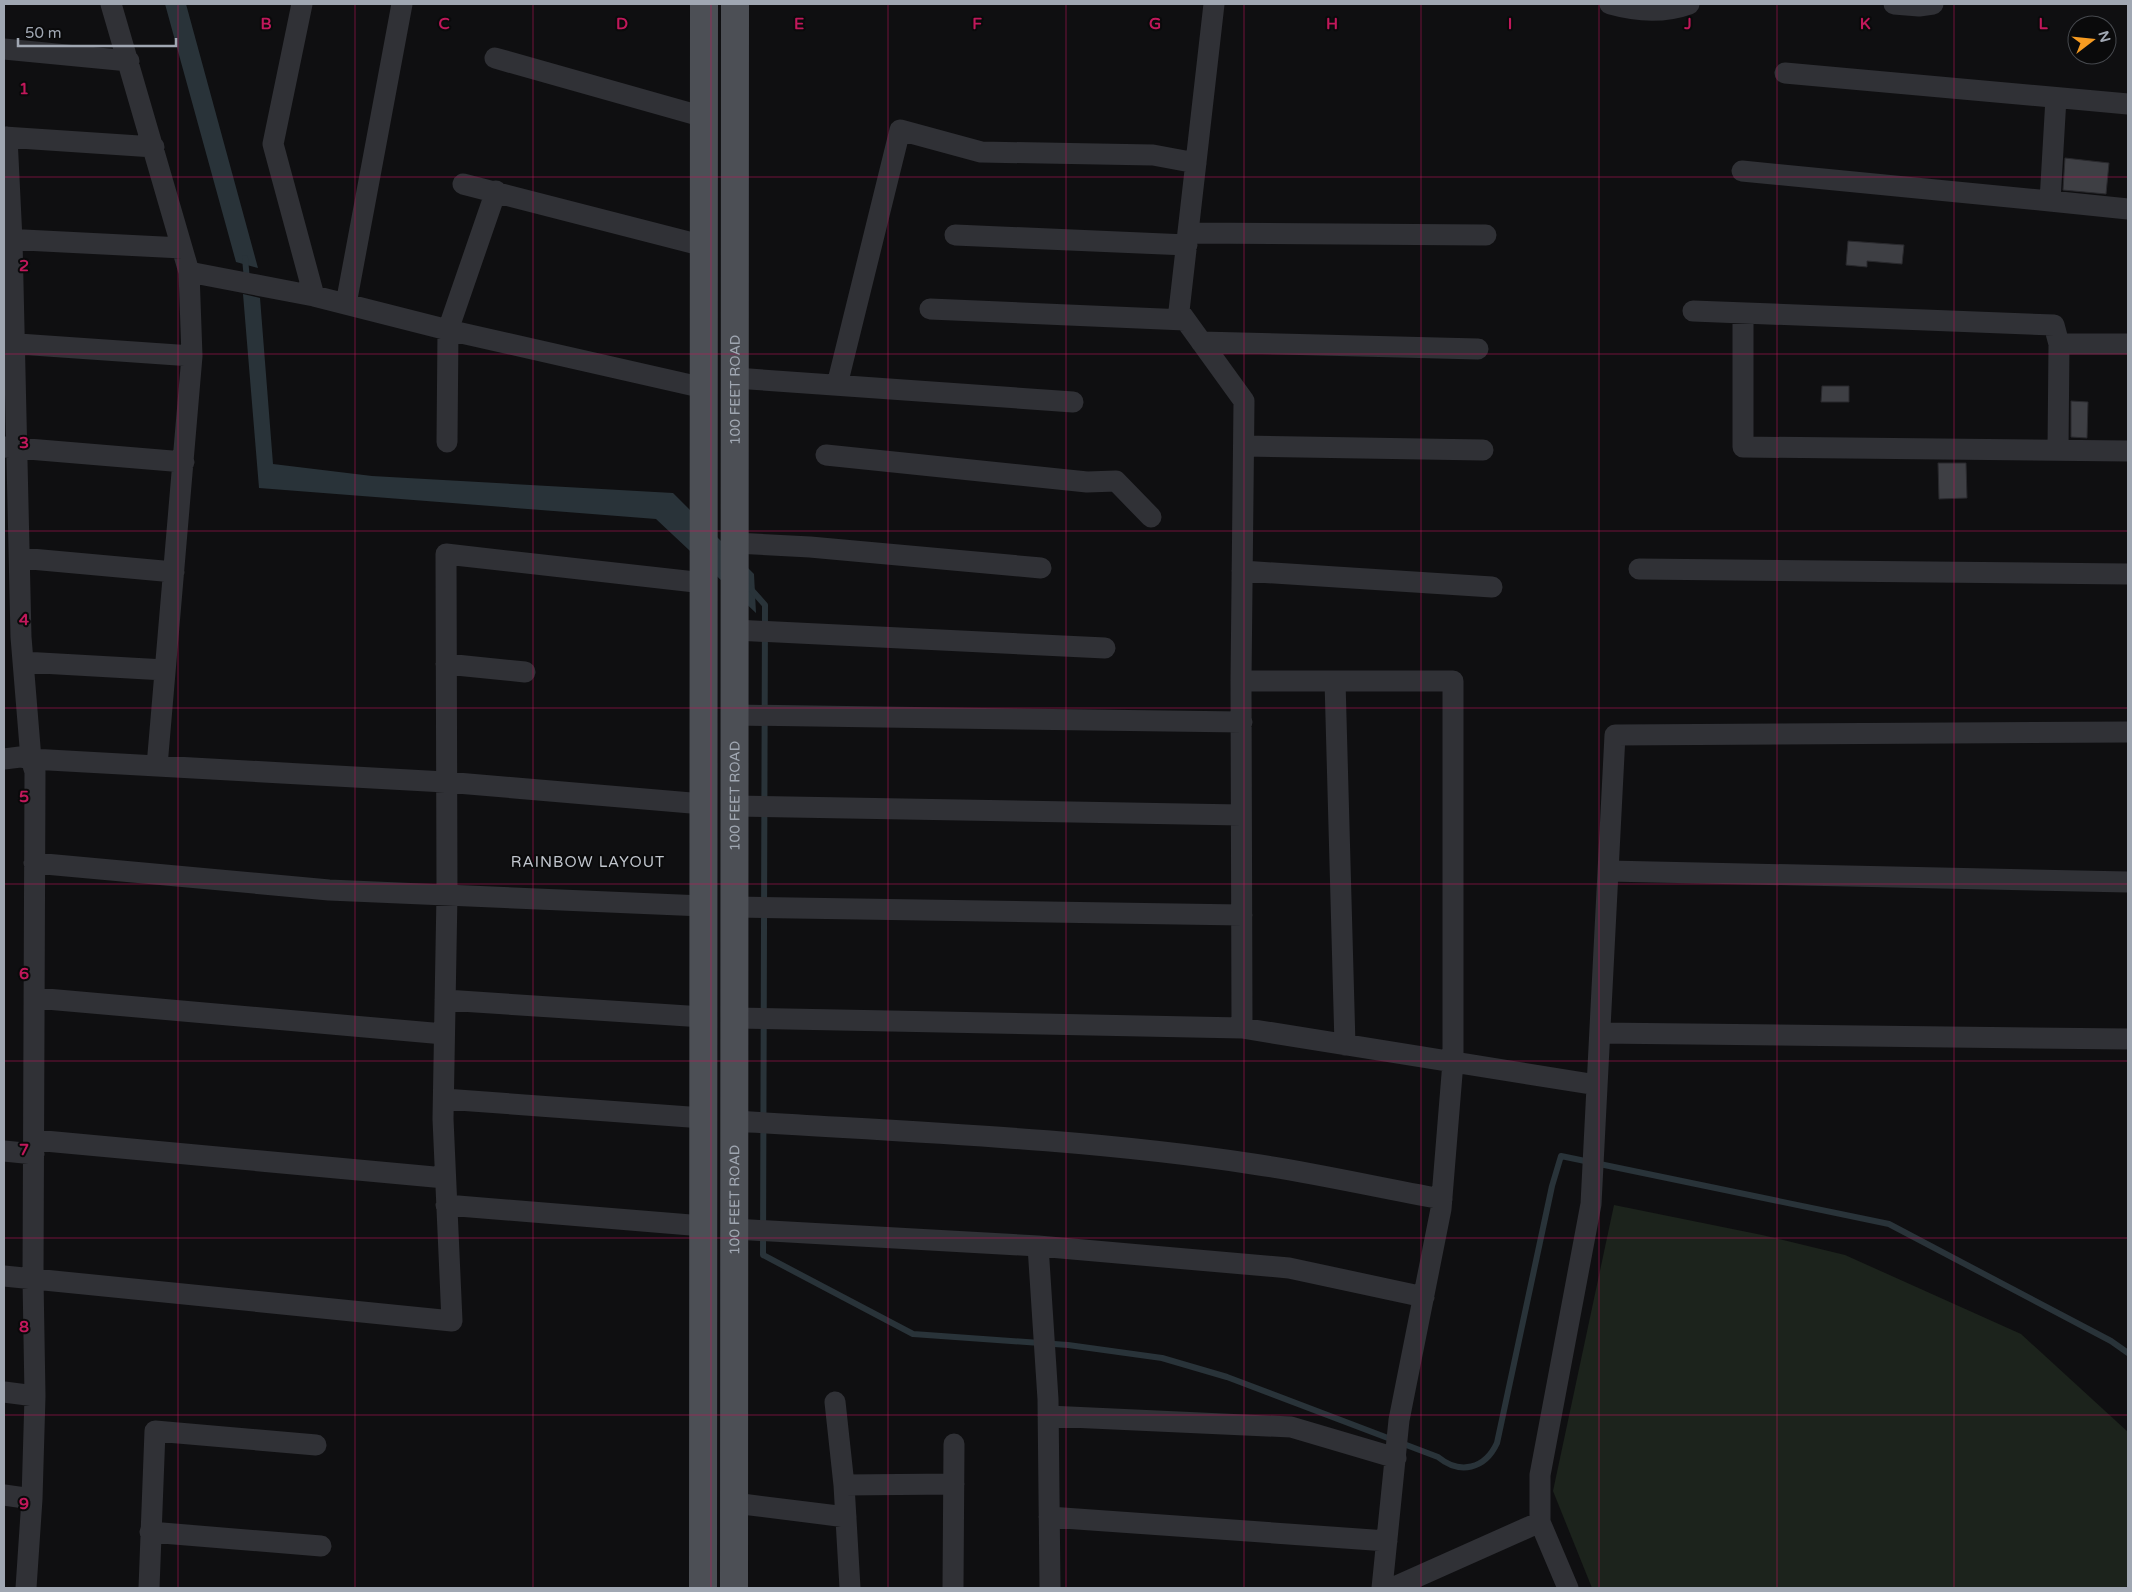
<svg xmlns="http://www.w3.org/2000/svg" width="2132" height="1592" font-family="'Varela Round',sans-serif">
	<style>
		.green { fill: #1c231c }
		.water { fill: #293339 }
		.lines { fill: none; stroke-linecap: round; stroke-linejoin: round }
		.stream { stroke: #293339; stroke-width: 6 }
		.building { fill: #3e3f44; stroke: #29292d }
		.minor { stroke: #303136; stroke-width: 21 }
		.major { stroke: #4c4f55; stroke-width: 28 }
		.grid { fill: none; stroke: #c2185b; stroke-width: 1; stroke-opacity: 0.55 }
		.labels { text-anchor: middle; stroke-width: 4; stroke-linejoin: round; paint-order: stroke }
		.street-label { font-size: 14px; fill: #a0a7b2; stroke: #0a0a0b }
		.neighbourhood-label { font-size: 15px; letter-spacing: 1px; fill: #c1c6ce; stroke: #0a0a0b }
		.grid-label { font-size: 16px; text-anchor: middle; font-weight: bold; fill: #c2185b; stroke: #0a0a0b; stroke-width: 4; stroke-linejoin: round; paint-order: stroke }
	</style>
	<rect width="100%" height="100%" fill="#0f0f11"/>
	<path class="green" d="M1614 1205 1762 1235 1845 1255 2021 1334 2128 1432V1586L2124 1588H1592L1553 1491Z"/>
	<path class="water" d="M165 4H186L258 268 236 262Z
		M243 294 260 298 273 464 372 476 673 493 754 574 756 613 656 519 259 488Z"/>
	<g class="lines">
		<path class="stream" d="M245 258 247 280
			M749 587 765 605 763 1255 913 1334 1068 1345 1162 1358 1227 1377 1438 1457C1460 1475 1485 1469 1497 1443L1552 1186 1561 1156 1889 1224 2111 1341 2128 1353"/>
	</g>
	<path class="building" d="M2065 158 2109 163 2106 194 2063 190Z
		M1848 241 1904 245 1902 264 1867 261V267L1846 265Z
		M1822 386H1849V402H1821Z
		M2071 401 2088 402 2087 438 2071 437Z
		M1938 463H1966L1967 498 1939 499Z"/>
	<g class="lines">
		<path class="minor" d="M111 4 189 272 192 356 157 766
			M302 4 273 144 314 296
			M1214 4 1179 311 1244 401 1241 681
			M1610 4C1635 11 1664 13 1689 4
			M1894 4 1919 6 1933 4
			M4 49 129 61
			M495 58 704 117
			M1785 73 2128 104
			M4 137 154 147
			M7 137 12 240 21 637 31 759 35 772 33 1279 35 1396 32 1499 26 1588
			M1742 171 2050 201 2056 98
			M463 184 704 246
			M2050 201 2128 209
			M1188 233 1486 235
			M955 235 1187 245
			M4 239 182 248
			M189 272 314 296 448 330 496 191
			M346 304 402 4
			M930 309 1185 320
			M1693 311 2054 325 2059 344H2128
			M1743 313V447L2128 451
			M1201 342 1478 349
			M4 343 192 356
			M735 378 1073 402
			M837 385 900 130 981 152 1153 155 1196 163
			M447 442 448 330 704 388
			M1244 446 1483 450
			M4 447 184 462
			M2058 450 2059 344
			M826 455 1087 482 1116 481 1151 517
			M735 543 810 547 1041 568
			M20 558 174 572
			M1639 569 2128 574
			M1242 571 1492 587
			M735 630 1105 648
			M23 662 165 670
			M446 664 525 672
			M1335 681 1345 1045
			M735 715 1242 722
			M4 759 20 757 31 759 445 782 703 804
			M735 806 1241 815
			M34 863 329 890 703 906
			M1608 871 2128 882
			M735 907 1242 915
			M35 998 444 1034
			M445 1000 703 1017
			M735 1018 1242 1028 1597 1085
			M1242 1028 1241 681H1453V1062L1441 1209 1399 1420 1382 1588
			M1600 1033 2128 1039
			M444 1099 703 1118
			M734 1121C907 1132 1082 1138 1253 1164 1316 1173 1379 1188 1442 1199
			M34 1140 445 1178
			M4 1151 34 1154
			M446 1205 703 1226
			M734 1229 1038 1246 1048 1399 1050 1588
			M1038 1246 1289 1268 1424 1297
			M4 1276 452 1321 443 1119 447 894 446 554 704 583
			M4 1392 35 1396
			M835 1402 844 1485
			M1048 1416 1291 1427 1396 1458
			M4 1495 32 1499
			M734 1503 846 1517
			M1049 1517 1387 1541
			M150 1532 321 1546
			M149 1588 155 1431 316 1445
			M850 1588 844 1485 954 1484
			M953 1588 954 1444
			M1392 1588 1540 1522
			M1568 1588 1540 1522V1475L1591 1204 1615 735 2128 732"/>
		<g class="major">
			<path d="M703 1588 704 4"/>
			<path id="s1" d="M734 1588 735 4"/>
		</g>
	</g>
	<path class="grid" d="M178 4V1588M355 4V1588M533 4V1588M711 4V1588M888 4V1588M1066 4V1588M1244 4V1588M1421 4V1588M1599 4V1588M1777 4V1588M1954 4V1588M4 177H2128M4 354H2128M4 531H2128M4 708H2128M4 884H2128M4 1061H2128M4 1238H2128M4 1415H2128"/>
	<g class="labels">
		<g class="street-label">
			<text dy="5" stroke="none"><textPath href="#s1" startOffset="1198">100 FEET ROAD</textPath></text>
			<text dy="5" stroke="none"><textPath href="#s1" startOffset="792">100 FEET ROAD</textPath></text>
			<text dy="5" stroke="none"><textPath href="#s1" startOffset="388">100 FEET ROAD</textPath></text>
		</g>
		<g class="neighbourhood-label">
			<text x="588" y="867">RAINBOW LAYOUT</text>
		</g>
	</g>
	<g class="grid-label">
		<text x="266" y="29">B</text>
		<text x="444" y="29">C</text>
		<text x="622" y="29">D</text>
		<text x="799" y="29">E</text>
		<text x="977" y="29">F</text>
		<text x="1155" y="29">G</text>
		<text x="1332" y="29">H</text>
		<text x="1510" y="29">I</text>
		<text x="1688" y="29">J</text>
		<text x="1865" y="29">K</text>
		<text x="2043" y="29">L</text>
		<text x="24" y="94">1</text>
		<text x="24" y="271">2</text>
		<text x="24" y="448">3</text>
		<text x="24" y="625">4</text>
		<text x="24" y="802">5</text>
		<text x="24" y="979">6</text>
		<text x="24" y="1155">7</text>
		<text x="24" y="1332">8</text>
		<text x="24" y="1509">9</text>
	</g>
	<rect width="2132" height="1592" fill="none" stroke="#a0a7b2" stroke-width="10"/>
	<g transform="translate(2092 40) rotate(74)"><circle r="24" fill="#0a0a0b" stroke="#46494e"/>
	<path d="M0-4L9 19L0 12L-9 19Z" fill="#f69b21"/>
	<text y="-8" font-size="14" font-weight="bold" text-anchor="middle" fill="#a0a7b2">N</text>
	</g>
	<path d="M18 38v8h158v-8" fill="none" stroke="#a0a7b2" stroke-width="2.5"/>
	<text x="25" y="38" font-size="15" fill="#a0a7b2" stroke="#0a0a0b" stroke-width="4" paint-order="stroke">50 m</text>
</svg>
